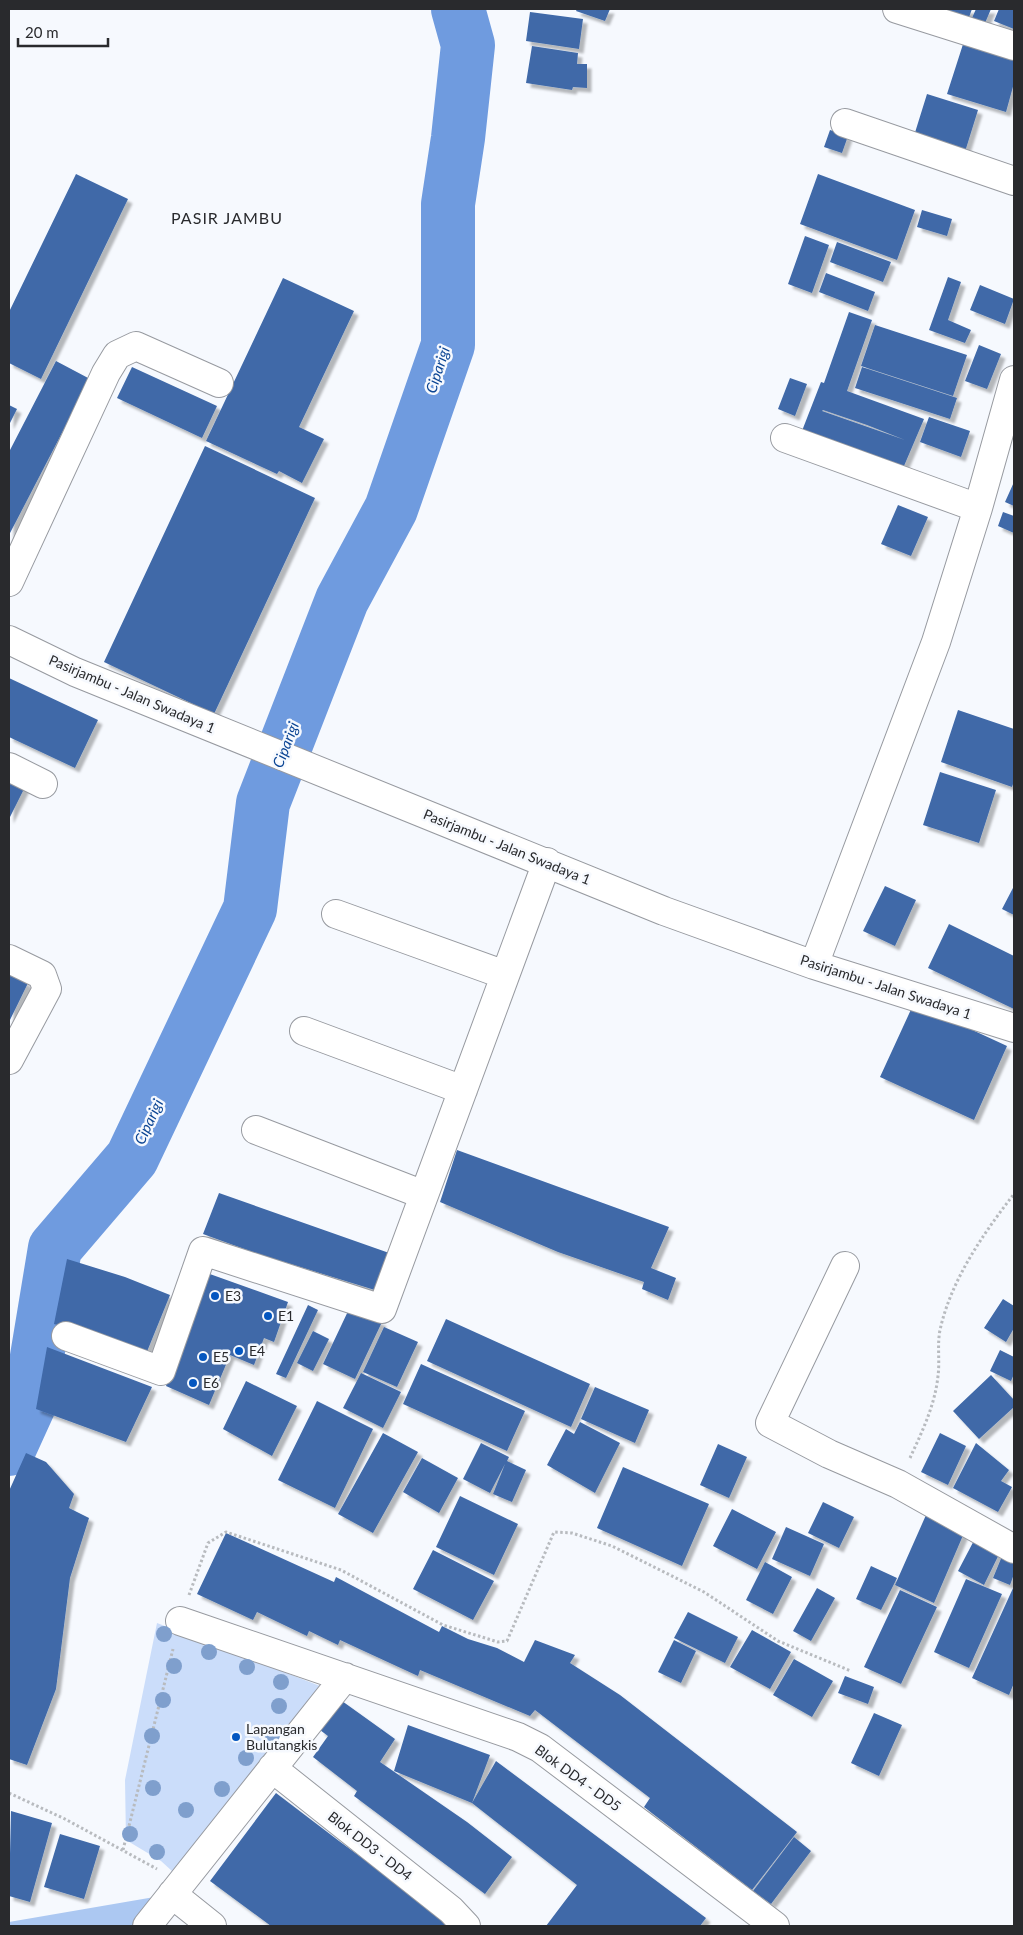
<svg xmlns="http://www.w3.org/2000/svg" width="1023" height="1935" font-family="Lato,sans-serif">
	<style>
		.green { fill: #cbddfa }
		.forest { fill: #acc8f2 }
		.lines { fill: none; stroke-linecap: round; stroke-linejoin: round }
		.river { stroke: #6f9bdf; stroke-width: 54 }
		.building { fill: #3f69a8; fill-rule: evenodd; filter: url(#shadow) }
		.minor-casing { stroke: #979aa0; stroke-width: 30 }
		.path { stroke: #b8bbbf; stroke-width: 3; stroke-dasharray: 2.5 2.5; stroke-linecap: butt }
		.minor { stroke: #fff; stroke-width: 28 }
		.tree { fill: #7f9fcd }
		.poi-dot { fill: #0356c0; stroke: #f6f9fe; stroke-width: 2 }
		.labels { text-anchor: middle; stroke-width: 5; stroke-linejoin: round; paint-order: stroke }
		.street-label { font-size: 14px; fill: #292a2d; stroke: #f6f9fe }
		.poi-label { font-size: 14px; fill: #292a2d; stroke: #f6f9fe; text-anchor: start }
		.water-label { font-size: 15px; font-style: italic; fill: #0a4493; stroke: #f6f9fe }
		.quarter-label { font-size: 16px; letter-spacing: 1px; fill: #292a2d; stroke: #f6f9fe }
	</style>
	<defs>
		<filter id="shadow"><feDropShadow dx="4.5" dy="4.5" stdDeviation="1" flood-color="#0004"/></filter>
	</defs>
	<rect width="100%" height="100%" fill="#f6f9fe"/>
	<path class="green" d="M157 1623 333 1691 184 1882 161 1861 126 1840 125 1780Z"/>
	<path class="forest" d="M172 1894 147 1926H9V1922Z"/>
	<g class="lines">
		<path class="river" d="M9 1449 29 1405 55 1248 132 1158 250 909 263 803 342 600 391 509 448 345V204L458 138 468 45 458 9"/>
	</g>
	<path class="building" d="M577 9H610L605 21 576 11Z
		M940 9H972L968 20Z
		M976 9H991L985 23 972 18Z
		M999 9H1014V29L994 21Z
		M530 12 583 19 579 49 526 41Z
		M965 38 1014 53V83L1006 112 947 94Z
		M532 46 578 53 577 64H587V88L573 87 572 90 526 83Z
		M927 94 978 110 964 155 913 139Z
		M830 130 848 136 842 153 824 147Z
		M76 174 128 199 41 379 9 363V312Z
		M818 174 915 210 897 260 800 224Z
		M922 210 952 219 947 236 917 227Z
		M805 236 829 245 812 293 788 284Z
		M837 242 891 262 883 282 830 262Z
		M826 273 875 292 868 311 819 292Z
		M948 277 961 282 948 320 971 330 965 343 929 330Z
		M283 278 354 311 299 427 324 439 302 483 279 471 277 474 206 441Z
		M980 285 1014 299 1005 324 970 310Z
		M849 312 872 320 847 391 924 419 901 473 800 436 821 382 824 383ZM823 410 867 425 905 440 822 411Z
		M875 325 967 355 953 396 861 366Z
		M979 345 1001 354 987 389 965 381Z
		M56 361 90 379 9 535V452Z
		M132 367 217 406 202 438 117 398Z
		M862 367 957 398 950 419 855 388Z
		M790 378 807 384 795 416 778 409Z
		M9 405 17 409 9 425Z
		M929 417 970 431 961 457 920 442Z
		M205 446 315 498 214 714 104 662Z
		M1014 482V506L1005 502Z
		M898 505 928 517 911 556 881 544Z
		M1003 512 1014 516V533L998 526Z
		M9 678 98 720 75 768 9 737Z
		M958 710 1014 729V781L1012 787 941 762Z
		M940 772 996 790 979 843 923 825Z
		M9 776 26 785 9 819Z
		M885 886 916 900 895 946 863 931Z
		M1014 886V915L1002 909Z
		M949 924 1014 956V1009L928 968Z
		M9 973 28 983 9 1022Z
		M914 1003 1007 1046 974 1120 880 1077Z
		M457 1150 669 1227 651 1268 676 1278 668 1300 642 1289 644 1282 558 1252 440 1202Z
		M219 1193 392 1254 378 1291 258 1254 203 1234Z
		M67 1259 125 1277 170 1295 146 1354 102 1337 54 1324Z
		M207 1273 288 1302 274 1342 264 1338 254 1365 230 1355 209 1405 166 1386Z
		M1003 1299 1014 1306V1328L1006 1342 984 1328Z
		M308 1305 318 1310 286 1378 276 1374Z
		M350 1307 382 1322 355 1379 323 1364Z
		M446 1319 590 1384 571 1427 427 1361Z
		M384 1327 418 1342 397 1387 363 1372Z
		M313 1331 329 1339 313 1371 297 1363Z
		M47 1347 152 1387 126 1442 36 1409Z
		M1000 1350 1014 1357V1374L1011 1381 990 1371Z
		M421 1364 525 1411 507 1451 403 1404Z
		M361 1373 401 1392 383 1428 343 1408Z
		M991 1375 1014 1400V1407L979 1439 953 1411Z
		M246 1381 297 1406 272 1456 223 1429Z
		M595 1387 649 1410 635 1443 581 1419Z
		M317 1401 373 1429 335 1508 278 1480Z
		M580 1422 620 1443 595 1493 547 1465 566 1429 574 1434Z
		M383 1433 418 1452 373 1533 338 1514Z
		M940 1433 966 1446 948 1485 921 1472Z
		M481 1443 509 1457 507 1461 526 1470 512 1502 493 1494 505 1464 490 1493 463 1479Z
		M976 1443 1009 1470 1001 1481 1012 1487 998 1512 953 1488Z
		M718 1444 747 1457 729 1498 700 1485Z
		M26 1453 46 1462 74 1494 69 1508 89 1518 70 1578 56 1689 27 1765 9 1759V1491Z
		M422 1458 458 1478 439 1513 403 1492Z
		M623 1467 709 1504 682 1566 597 1528Z
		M460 1496 518 1524 494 1575 436 1547Z
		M823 1502 854 1517 839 1548 808 1533Z
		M930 1506 967 1526 934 1603 895 1585Z
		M732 1509 776 1532 757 1569 713 1546Z
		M786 1527 824 1544 810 1576 772 1559Z
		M979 1531 1004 1544 984 1585 958 1571Z
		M226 1533 334 1582 336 1577 439 1632 442 1626 468 1639 497 1648 524 1662 535 1640 575 1655 570 1663 620 1695 797 1832 752 1890 644 1807 650 1798 535 1710 530 1716 420 1670 418 1676 340 1640 338 1645 309 1631 307 1636 257 1612 253 1620 197 1594Z
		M1005 1549 1014 1553V1574L1010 1585 993 1578Z
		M433 1550 494 1581 473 1620 413 1589Z
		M765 1562 792 1577 773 1614 746 1600Z
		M871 1566 897 1578 881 1610 856 1599Z
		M966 1579 1002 1594 969 1668 934 1652Z
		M1014 1586V1683L1009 1695 972 1678Z
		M817 1588 835 1598 811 1641 793 1631Z
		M900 1590 937 1607 901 1684 864 1667Z
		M688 1612 738 1637 725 1663 674 1638Z
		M752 1630 791 1652 770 1689 730 1667Z
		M674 1640 696 1651 681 1683 658 1672Z
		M794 1659 833 1681 812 1717 773 1695Z
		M845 1676 874 1687 868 1704 838 1693Z
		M342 1701 395 1739 380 1762 467 1822 512 1857 485 1894 354 1796 357 1791 313 1757 328 1736 320 1730Z
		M874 1713 902 1725 879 1776 851 1763Z
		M408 1725 490 1755 472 1803 394 1771Z
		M496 1761 706 1918 700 1926H546L577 1885 472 1803Z
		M276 1793 339 1841 455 1926H271L210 1881Z
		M11 1811 52 1823 30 1902 9 1896Z
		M60 1834 100 1846 84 1899 44 1887Z
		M794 1837 811 1851 771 1904 753 1891Z"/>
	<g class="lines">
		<defs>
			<path id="minor" d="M897 9 1014 46
				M845 123 1014 181
				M785 438 978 508
				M9 582 106 373 117 355 136 346 219 383
				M9 640 75 672 664 911 814 965 1014 1028
				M9 767 43 784
				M336 914 505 975
				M9 959 42 975 47 989 9 1060
				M814 965 936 642 978 508 1014 380
				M304 1031 463 1090
				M256 1130 424 1195
				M845 1266 770 1423 829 1454 898 1484 1014 1549
				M66 1336 161 1371 203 1251 382 1309 547 862
				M180 1621 518 1737 540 1748 775 1926
				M272 1768 451 1910 466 1926
				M172 1894 212 1926
				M147 1926 345 1677"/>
		</defs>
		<use href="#minor" class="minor-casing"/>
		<path class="path" d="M910 1458C922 1432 935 1405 938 1376 940 1361 937 1345 940 1330 951 1280 983 1234 1014 1194
			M189 1595 208 1543 226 1532 341 1570 443 1625 498 1642 507 1641 554 1532 572 1533 612 1546 704 1592 778 1641 851 1671
			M9 1793 65 1819 157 1869
			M123 1850 173 1649"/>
		<use href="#minor" class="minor"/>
	</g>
	<g class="tree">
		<circle cx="164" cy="1634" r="8"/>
		<circle cx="209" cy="1652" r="8"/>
		<circle cx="174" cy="1666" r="8"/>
		<circle cx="247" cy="1667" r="8"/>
		<circle cx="281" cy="1682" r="8"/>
		<circle cx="163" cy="1700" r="8"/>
		<circle cx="279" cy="1706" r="8"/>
		<circle cx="272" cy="1735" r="8"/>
		<circle cx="152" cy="1736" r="8"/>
		<circle cx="246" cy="1758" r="8"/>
		<circle cx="153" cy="1788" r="8"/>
		<circle cx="222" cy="1789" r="8"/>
		<circle cx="186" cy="1810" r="8"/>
		<circle cx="130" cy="1834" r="8"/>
		<circle cx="157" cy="1852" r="8"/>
	</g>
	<g class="poi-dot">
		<circle cx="215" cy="1296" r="5"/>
		<circle cx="268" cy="1316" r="5"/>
		<circle cx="239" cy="1351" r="5"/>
		<circle cx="203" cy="1357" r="5"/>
		<circle cx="193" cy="1383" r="5"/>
		<circle cx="236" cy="1737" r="5"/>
	</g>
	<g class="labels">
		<g class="street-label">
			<text transform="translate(132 694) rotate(23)" y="5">Pasirjambu - Jalan Swadaya 1</text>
			<text transform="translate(507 847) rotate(22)" y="5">Pasirjambu - Jalan Swadaya 1</text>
			<text transform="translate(886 987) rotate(18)" y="5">Pasirjambu - Jalan Swadaya 1</text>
			<text transform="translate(578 1778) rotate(36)" y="5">Blok DD4 - DD5</text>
			<text transform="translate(370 1846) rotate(38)" y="5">Blok DD3 - DD4</text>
		</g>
		<g class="poi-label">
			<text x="225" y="1301">E3</text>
			<text x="278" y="1321">E1</text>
			<text x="249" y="1356">E4</text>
			<text x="213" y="1362">E5</text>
			<text x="203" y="1388">E6</text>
			<text x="246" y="1734">Lapangan<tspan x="246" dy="16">Bulutangkis</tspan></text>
		</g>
		<g class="water-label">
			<text transform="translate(438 370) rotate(-72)" y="5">Ciparigi</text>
			<text transform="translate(286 745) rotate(-69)" y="5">Ciparigi</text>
			<text transform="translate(149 1122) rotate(-65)" y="5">Ciparigi</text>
		</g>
		<g class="quarter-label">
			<text x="227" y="224">PASIR JAMBU</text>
		</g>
	</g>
	<rect width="1023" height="1935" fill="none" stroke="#292a2d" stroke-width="20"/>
	<path d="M18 38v8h90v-8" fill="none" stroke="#292a2d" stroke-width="2.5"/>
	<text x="25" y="38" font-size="15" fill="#292a2d" stroke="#f6f9fe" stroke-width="4" paint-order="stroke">20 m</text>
</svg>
